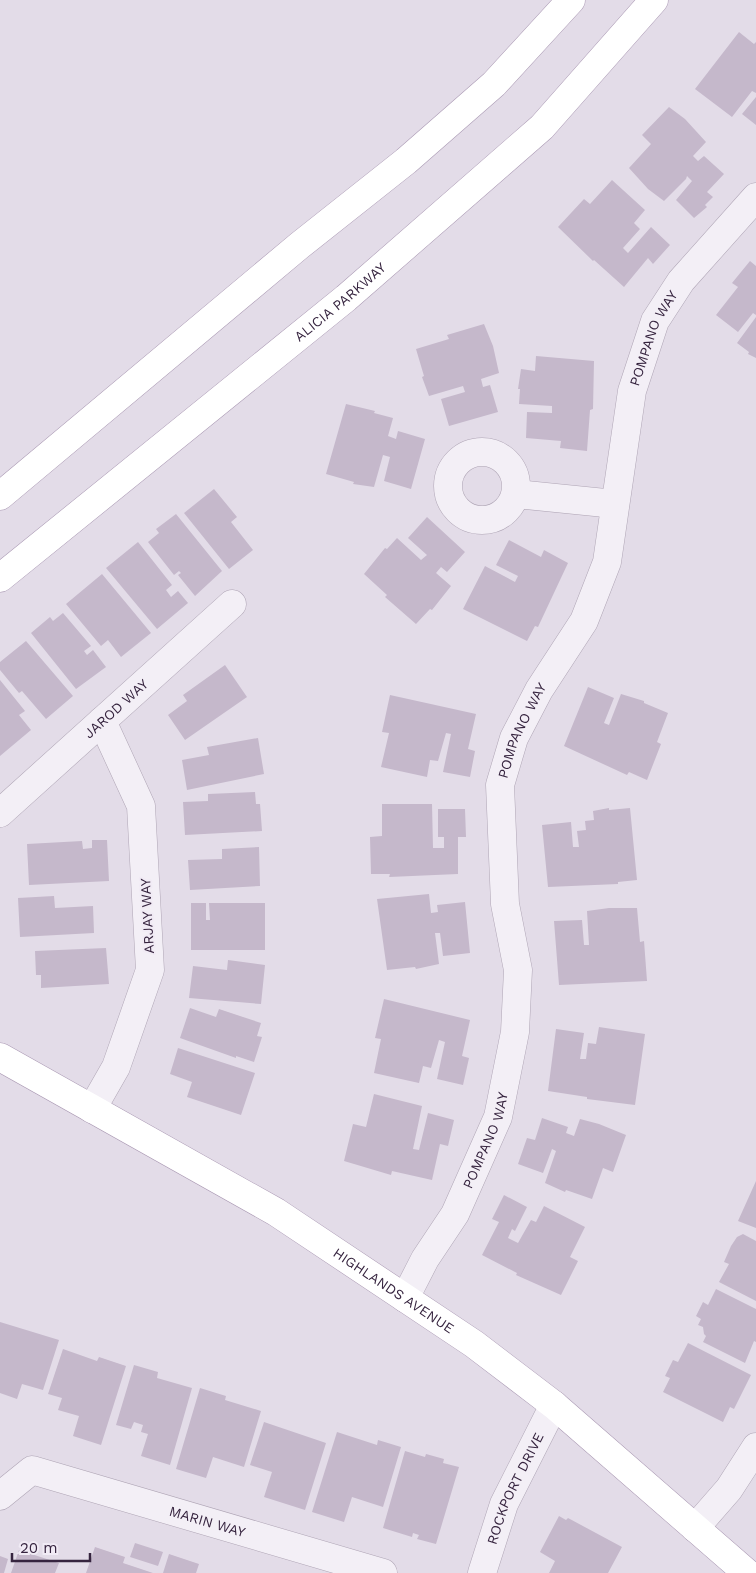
<svg xmlns="http://www.w3.org/2000/svg" width="756" height="1573" font-family="'Work Sans',sans-serif">
	<style>
		.building { fill: #c5b8cb }
		.lines { fill: none; stroke-linecap: round; stroke-linejoin: round }
		.minor-casing { stroke: #afa5b5; stroke-width: 29 }
		.major-casing { stroke: #ab9ab4; stroke-width: 29 }
		.minor { stroke: #f3eff6; stroke-width: 28 }
		.major { stroke: #fff; stroke-width: 28 }
		.labels { text-anchor: middle; stroke-width: 4; stroke-linejoin: round; paint-order: stroke }
		.street-label { font-size: 14px; fill: #36243f; stroke: #f1ebf5 }
	</style>
	<rect width="100%" height="100%" fill="#e3dce8"/>
	<path class="building" d="M739 32 754 44 756 42V93L752 91 732 117 695 89Z
		M756 97V125L742 114Z
		M669 107 685 119 706 142 693 156 698 161 704 156 724 174 707 192 713 197 705 205 707 207 694 218 676 200 692 181 687 176 686 179 664 201 648 189 629 168 651 144 642 135Z
		M612 180 645 210 634 223 640 229 623 248 628 253 651 227 670 245 653 264 648 258 624 287 594 260 593 261 558 227 584 199 590 204Z
		M750 261 756 266V315L753 313 738 332 716 315 738 287 732 283Z
		M756 317V358L748 354 749 352 737 343Z
		M484 324 493 346 499 373 481 379 483 387 490 385 498 412 449 426 441 399 465 392 463 386 429 396 422 377 424 376 416 349 449 339 447 335Z
		M536 356 594 361 593 409 590 410 587 451 560 448 561 441 526 438 527 412 552 413V406L519 404 520 389H518L521 369 535 371Z
		M346 404 375 411 374 413 393 418 388 436 396 439 398 431 425 439 411 489 384 481 390 457 383 455 374 487 353 484 354 482 326 474Z
		M214 489 237 517 231 522 253 550 229 569 184 513Z
		M176 514 222 571 195 596 178 575 181 573 179 571 174 575 148 542 159 533 156 529Z
		M427 517 465 552 447 572 441 567 436 573 451 586 432 610 430 609 416 624 385 597 387 595 364 574 385 548 387 549 397 538 421 560 427 555 408 538Z
		M509 540 541 557 544 550 568 563 538 627 535 626 527 641 463 609 485 566 515 582 518 576 496 565Z
		M138 542 172 585 166 590 171 597 178 591 188 603 157 629 106 568Z
		M102 574 151 633 121 657 108 640 101 646 66 604Z
		M63 613 91 646 84 651 87 655 93 650 106 667 76 689 31 633 50 617 53 621Z
		M26 641 73 696 46 719 22 691 19 693 0 670V662Z
		M225 665 247 697 185 740 168 715 187 701 183 695Z
		M0 680 25 711 19 715 31 730 0 756Z
		M588 687 614 698 604 723 609 725 621 694 644 701V703L668 713 657 742 661 744 647 780 629 772 627 775 564 746Z
		M390 695 476 714 468 749 475 751 470 777 443 772 451 734 446 733 438 761 430 760 427 777 381 767 389 733 382 732Z
		M258 738 264 774 187 790 182 760 209 755 207 747Z
		M255 792 256 804H260L262 831 185 835 183 802 208 801V794Z
		M382 804H432L433 848H444V837H438V809H465L466 837H458V874L389 877 390 874H371L370 837 382 836Z
		M609 808V810L630 808 637 880 618 882V884L548 887 542 825 571 822 573 847H579L577 831 586 830 585 821 594 820 593 811Z
		M92 840H107L109 881 29 885 27 844 82 841 83 849 92 848Z
		M259 847 260 886 190 890 188 860 222 859V849Z
		M429 894 431 913 438 912 437 905 465 902 470 953 443 956 440 933H435L439 964 416 969 415 967 387 970 377 899Z
		M54 896 55 908 93 906 94 933 20 937 18 898Z
		M191 903H206V920H210L209 903H265V950H191Z
		M609 908H637L640 942 644 941 647 981 559 985 554 921 582 920 584 945H589L587 911Z
		M106 948 109 984 41 988V975H36L35 951Z
		M228 960 265 965 261 1004 189 998 193 966 227 970Z
		M384 999 470 1020 462 1056 469 1058 463 1085 437 1079 445 1042 439 1040 431 1068 423 1066 419 1083 374 1073 381 1039 375 1038Z
		M190 1008 216 1017 219 1009 261 1023 257 1036 262 1037 254 1062 236 1056V1058L180 1038Z
		M599 1027 645 1034 635 1105 587 1099V1097L548 1091 556 1029 584 1033 580 1059H586L588 1043 596 1044Z
		M178 1048 255 1073 241 1115 187 1097 192 1082 170 1074Z
		M374 1094 422 1106 413 1149 419 1150 428 1113 454 1120 448 1146 440 1144 432 1180 392 1171 391 1175 344 1161 353 1124 366 1127Z
		M542 1118 568 1127 566 1133 574 1136 580 1119 599 1124 626 1135 613 1172 603 1168 592 1199 566 1190 565 1192 545 1183 556 1151 552 1149 543 1173 518 1164 527 1138 535 1140Z
		M756 1181V1228L738 1221Z
		M504 1195 527 1207 515 1231 512 1229 508 1238 518 1243 531 1220 536 1222 544 1206 585 1227 570 1257 578 1261 561 1295 516 1275 517 1273 482 1255 499 1222 492 1219Z
		M743 1234 756 1241V1301L719 1282 729 1264 724 1262 731 1246 737 1237Z
		M716 1289 756 1309V1342L754 1341 745 1363 703 1342 706 1336 704 1334 703 1327 698 1325 701 1319 696 1316 703 1302 708 1305Z
		M0 1322 59 1340 43 1390 22 1384 17 1399 0 1393Z
		M688 1343 751 1375 734 1409 730 1407 723 1422 663 1392 670 1378 665 1376 673 1360 678 1362Z
		M63 1349 97 1361 99 1357 126 1366 101 1445 73 1436 79 1416 58 1410 62 1398 48 1394Z
		M134 1365 158 1372 157 1378 192 1388 170 1465 141 1456 148 1434 141 1432 143 1425 134 1422 131 1429 116 1425Z
		M200 1388 226 1396 225 1400 261 1411 244 1467 213 1457 206 1478 176 1469Z
		M264 1422 326 1443 305 1510 264 1497 272 1472 250 1465Z
		M337 1432 377 1445 378 1440 401 1447 383 1507 352 1497 344 1522 312 1512Z
		M405 1451 425 1457 426 1454 444 1459 443 1463 459 1467 436 1544 417 1539 419 1535 413 1533 412 1537 383 1528Z
		M559 1516 566 1520 568 1518 622 1547 608 1573H549L555 1561 540 1552Z
		M135 1543 163 1552 158 1566 130 1557Z
		M95 1547 125 1557 123 1563 153 1573H86Z
		M19 1550 59 1563 55 1573H11Z
		M169 1554 199 1564 196 1573H163Z
		M0 1556 8 1559 4 1573H0Z"/>
	<g class="lines">
		<defs>
			<g id="minor">
				<circle cx="482" cy="486" r="34"/>
				<path d="M516 494 615 504"/>
				<path id="s1" d="M0 813 232 604"/>
				<path d="M92 1109 116 1067 150 970 141 806 102 721"/>
				<path id="s2" d="M405 1298 425 1259 455 1214 498 1117 515 1032 518 970 505 904 500 785 514 738 539 690 584 621 607 562 632 391 655 321 681 281 756 197"/>
				<path id="s3" d="M0 1496 32 1470 383 1573"/>
				<path d="M695 1528 729 1489 756 1447"/>
				<path id="s4" d="M482 1573 504 1504 554 1405"/>
			</g>
			<g id="major">
				<path d="M0 496 300 245 406 161 494 84 571 0"/>
				<path id="s5" d="M0 578 346 298 542 127 654 0"/>
				<path id="s6" d="M0 1057 276 1212 474 1344 554 1405 747 1573"/>
			</g>
		</defs>
		<use href="#minor" class="minor-casing"/>
		<use href="#major" class="major-casing"/>
		<use href="#minor" class="minor"/>
		<use href="#major" class="major"/>
	</g>
	<g class="labels">
		<g class="street-label">
			<text dy="5" stroke="none"><textPath href="#s5" startOffset="438">ALICIA PARKWAY</textPath></text>
			<text dy="5" stroke="none"><textPath href="#s2" startOffset="1018">POMPANO WAY</textPath></text>
			<text dy="5" stroke="none"><textPath href="#s1" startOffset="156">JAROD WAY</textPath></text>
			<text dy="5" stroke="none"><textPath href="#s2" startOffset="598">POMPANO WAY</textPath></text>
			<text transform="translate(147 916) rotate(-93)" y="5">ARJAY WAY</text>
			<text dy="5" stroke="none"><textPath href="#s2" startOffset="178">POMPANO WAY</textPath></text>
			<text dy="5" stroke="none"><textPath href="#s6" startOffset="458">HIGHLANDS AVENUE</textPath></text>
			<text dy="5" stroke="none"><textPath href="#s4" startOffset="91">ROCKPORT DRIVE</textPath></text>
			<text dy="5" stroke="none"><textPath href="#s3" startOffset="224">MARIN WAY</textPath></text>
		</g>
	</g>
	<path d="M12 1553v8h78v-8" fill="none" stroke="#36243f" stroke-width="2.5"/>
	<text x="20" y="1553" font-size="15" fill="#36243f" stroke="#f1ebf5" stroke-width="4" paint-order="stroke">20 m</text>
</svg>
